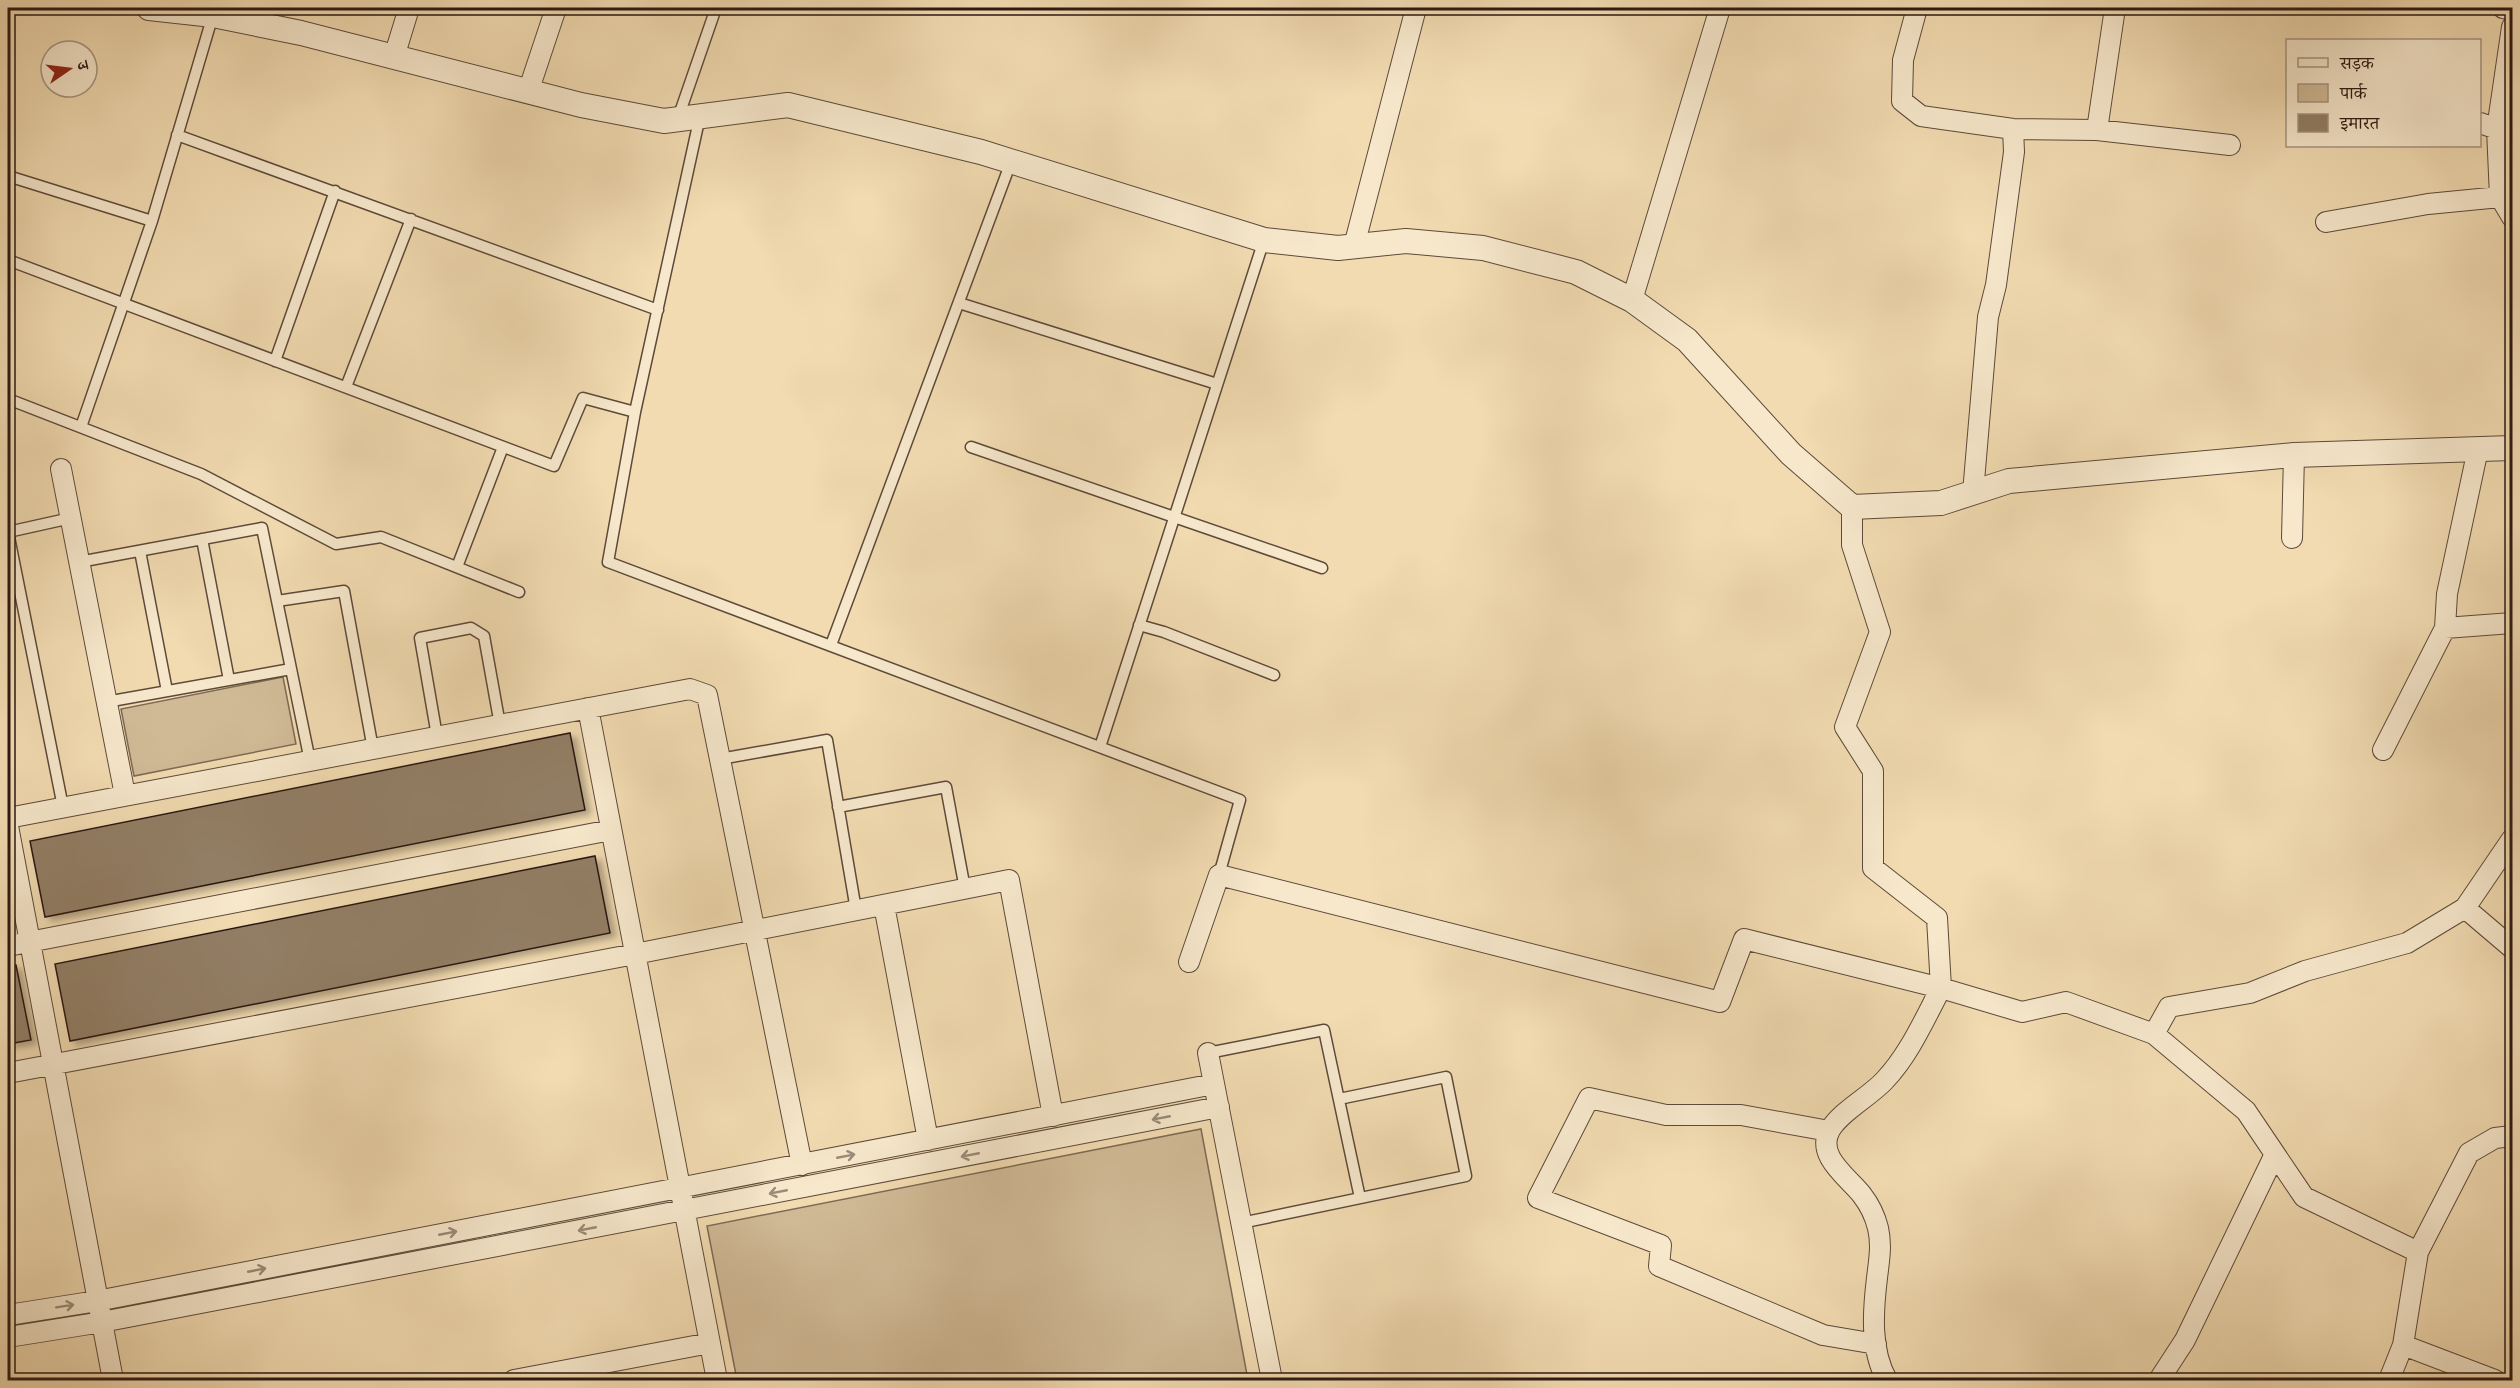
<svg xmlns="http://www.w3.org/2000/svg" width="2520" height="1388" font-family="'IM FELL English','Noto Serif Devanagari',serif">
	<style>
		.green { fill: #d0ba96; stroke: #7e6a54; stroke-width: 1.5 }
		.building { fill: #927e65; stroke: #2b1912; stroke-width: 1.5; filter: url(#shadow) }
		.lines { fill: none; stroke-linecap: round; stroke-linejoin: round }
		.service-casing { stroke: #5d4a3a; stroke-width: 13 }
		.minor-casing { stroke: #5d4a3a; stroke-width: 22 }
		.tertiary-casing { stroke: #5d4a3a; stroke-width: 26 }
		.service { stroke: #f7e8cc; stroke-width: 10 }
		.minor { stroke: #f7e8cc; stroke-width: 20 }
		.tertiary { stroke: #f7e8cc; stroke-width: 24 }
		.oneway { stroke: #9b8b78 }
	</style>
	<defs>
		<filter id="shadow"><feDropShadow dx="6" dy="4" stdDeviation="3" flood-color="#0004"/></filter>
	</defs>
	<rect width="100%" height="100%" fill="#f2dbb1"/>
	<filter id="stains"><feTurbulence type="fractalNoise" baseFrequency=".00333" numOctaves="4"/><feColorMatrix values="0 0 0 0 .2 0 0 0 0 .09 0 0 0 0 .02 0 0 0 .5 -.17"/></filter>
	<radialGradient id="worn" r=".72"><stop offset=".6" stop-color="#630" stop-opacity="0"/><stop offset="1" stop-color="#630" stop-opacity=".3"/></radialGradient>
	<path class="green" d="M283 677 296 744 134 776 121 709Z
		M1201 1129 1248 1380H737L707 1226Z"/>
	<path class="building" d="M570 733 585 810 45 917 30 841Z
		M595 856 610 933 70 1041 55 964Z
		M16 965 31 1040 8 1044V966Z"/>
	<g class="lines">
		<defs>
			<path id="service" d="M700 116 635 412 608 562 1240 800 1219 875
				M678 118 716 8
				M177 135 658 310
				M8 176 152 221
				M8 260 554 466 583 398 635 412
				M959 303 1217 384
				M275 361 335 191
				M346 387 411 219
				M8 399 201 474 336 544 381 537 519 592
				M81 427 152 221 213 15
				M971 447 1322 568
				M8 532 63 807
				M8 532 71 518
				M202 539 229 680
				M140 551 167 691
				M79 562 262 528 310 761
				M457 567 503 447
				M277 601 344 591 373 749
				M1139 625 1164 632 1274 675
				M831 645 1011 162
				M106 702 291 669
				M437 736 420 638 471 628 484 636 500 725
				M1100 747 1264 240
				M720 759 827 740 856 910
				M838 807 946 787 965 889
				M1208 1053 1324 1030 1360 1198
				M1241 1223 1466 1176 1446 1077 1339 1099"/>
			<path id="minor" d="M1917 8 1903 60 1902 101 1921 116 2013 129 2097 130 2230 145
				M2503 8 2512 10
				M2512 27 2497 129 2500 197 2512 217
				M394 57 409 8
				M528 92 556 8
				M2480 123 2512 134
				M2097 130 2115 8
				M2326 222 2428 204 2500 197
				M1354 246 1416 8
				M1632 300 1720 8
				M61 469 125 795
				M1973 493 1988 317 1996 285 2014 152 2013 129
				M1852 507V545L1880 632 1845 727 1873 771V868L1937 918 1941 988 2022 1012 2066 1002 2154 1034 2246 1111 2304 1197 2418 1252 2403 1345 2495 1380
				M2292 538 2294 455
				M2445 628 2512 623
				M588 708 717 1380
				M2383 750 2445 628 2447 594 2478 449
				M8 818 690 689 707 695 802 1165
				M8 826 113 1380
				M884 905 928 1140
				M2465 908 2512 948
				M8 946 611 830
				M1189 962 1219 875 1720 1002 1744 939 1941 988C1924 1020 1909 1055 1884 1081 1869 1097 1840 1112 1830 1130 1815 1156 1849 1178 1862 1195 1869 1204 1875 1216 1878 1228 1882 1245 1879 1261 1877 1278 1873 1311 1870 1350 1887 1380
				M2154 1034 2169 1007 2250 993 2305 971 2407 943 2465 908 2512 839
				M1208 1053 1272 1380
				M8 1073 635 954 1009 880 1053 1116
				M1829 1131 1741 1115H1666L1589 1098 1538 1198 1661 1245 1659 1266 1823 1335 1876 1344
				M2418 1252 2469 1153 2495 1138 2512 1136
				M8 1315 97 1301 1214 1084
				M8 1337 102 1322 1219 1107
				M514 1380 710 1343
				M2159 1380 2185 1340 2275 1154
				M2389 1380 2403 1345"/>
			<path id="tertiary" d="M149 8 213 15 301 33 581 105 664 121 788 105 981 152 1264 240 1338 248 1406 241 1483 248 1576 272 1632 300 1687 340 1791 454 1852 507 1941 503 2009 481 2294 455 2512 448"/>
		</defs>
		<use href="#service" class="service-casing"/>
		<use href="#minor" class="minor-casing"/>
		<use href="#tertiary" class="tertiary-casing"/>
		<use href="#service" class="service"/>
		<use href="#minor" class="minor"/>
		<use href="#tertiary" class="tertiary"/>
	</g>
	<defs><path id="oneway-shaft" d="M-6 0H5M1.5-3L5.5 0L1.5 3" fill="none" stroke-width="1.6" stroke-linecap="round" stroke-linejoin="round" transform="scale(1.5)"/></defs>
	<g class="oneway">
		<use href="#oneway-shaft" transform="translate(1161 1118) rotate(169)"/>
		<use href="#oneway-shaft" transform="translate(970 1155) rotate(169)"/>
		<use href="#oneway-shaft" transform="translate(846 1156) rotate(-11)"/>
		<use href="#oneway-shaft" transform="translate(778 1192) rotate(169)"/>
		<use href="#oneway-shaft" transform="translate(587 1229) rotate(169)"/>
		<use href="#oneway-shaft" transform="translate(448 1233) rotate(-11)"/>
		<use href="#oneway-shaft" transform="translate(257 1270) rotate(-11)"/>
		<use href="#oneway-shaft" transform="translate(65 1306) rotate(-9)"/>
	</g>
	<rect width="2520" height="1388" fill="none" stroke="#f2dbb1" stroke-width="30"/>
	<rect x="9" y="9" width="2502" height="1370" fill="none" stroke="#2b1912" stroke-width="3"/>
	<rect x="15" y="15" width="2490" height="1358" fill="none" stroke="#2b1912" stroke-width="1.5"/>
	<rect x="2286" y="39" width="195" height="108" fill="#f7e8cc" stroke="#a59582" stroke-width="1.5"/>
	<rect x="2298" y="58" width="30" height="9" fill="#f7e8cc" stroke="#a59582" stroke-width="1.5"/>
	<text x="2340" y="69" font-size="18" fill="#2b1912">सड़क</text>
	<rect x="2298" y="84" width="30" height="18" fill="#d0ba96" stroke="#a59582" stroke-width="1.5"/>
	<text x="2340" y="99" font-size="18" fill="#2b1912">पार्क</text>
	<rect x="2298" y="114" width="30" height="18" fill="#927e65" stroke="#a59582" stroke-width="1.5"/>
	<text x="2340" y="129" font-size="18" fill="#2b1912">इमारत</text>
	<g transform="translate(69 69) rotate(76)"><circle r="28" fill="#f7e8cc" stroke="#a59582" stroke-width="1.5"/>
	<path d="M0-4.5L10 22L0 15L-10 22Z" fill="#8f2418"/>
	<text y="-9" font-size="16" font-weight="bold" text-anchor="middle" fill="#2b1912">उ</text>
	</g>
	<rect width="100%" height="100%" filter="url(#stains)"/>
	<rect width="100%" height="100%" fill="url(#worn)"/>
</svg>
